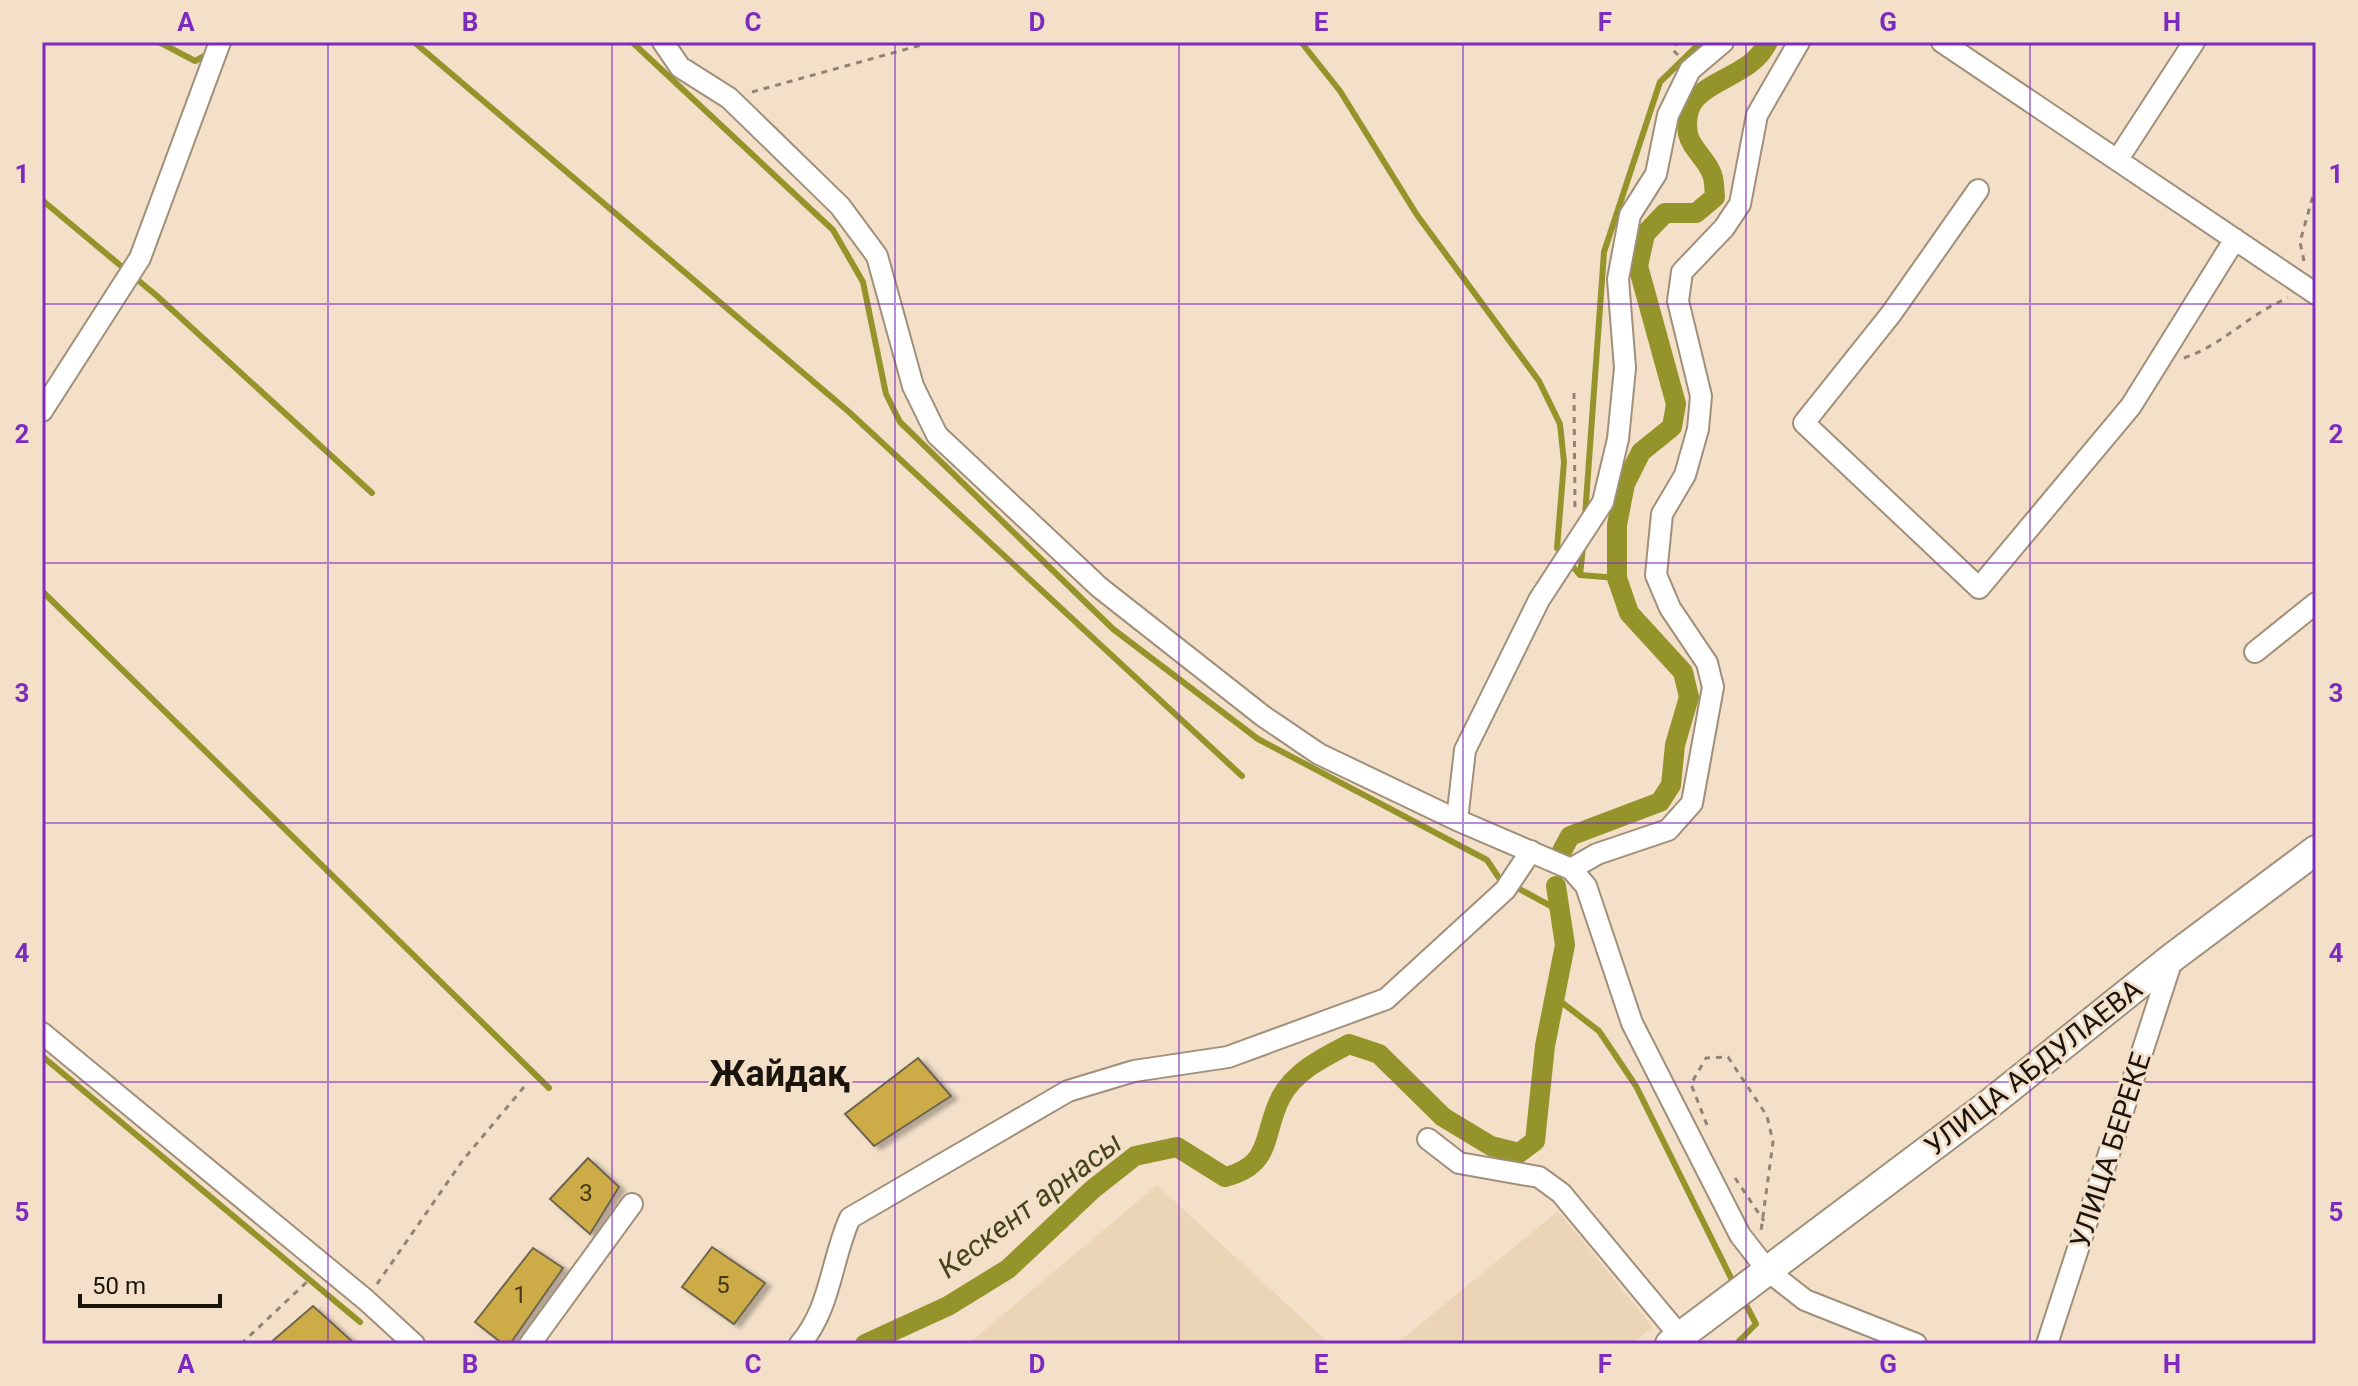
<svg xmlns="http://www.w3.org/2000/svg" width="2358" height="1386" font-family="Roboto,sans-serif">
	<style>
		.built { fill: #ecd4b6 }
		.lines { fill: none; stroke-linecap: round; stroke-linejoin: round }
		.stream { stroke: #94942b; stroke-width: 6 }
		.canal { stroke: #94942b; stroke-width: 20 }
		.building { fill: #cdac47; stroke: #6d654d; stroke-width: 2; filter: url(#shadow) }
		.minor-casing { stroke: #a18f79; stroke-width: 24 }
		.secondary-casing { stroke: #a18f79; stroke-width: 32 }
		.path { stroke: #928474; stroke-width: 3; stroke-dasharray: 6 6; stroke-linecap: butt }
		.minor { stroke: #fff; stroke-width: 20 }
		.secondary { stroke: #fff; stroke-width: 28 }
		.grid { fill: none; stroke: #7b2cbf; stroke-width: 2; stroke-opacity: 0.55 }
		.labels { text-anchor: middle; stroke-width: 6; stroke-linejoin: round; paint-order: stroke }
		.number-label { font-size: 24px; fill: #473a1b }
		.street-label { font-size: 28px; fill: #1a140c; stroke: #f4e0c9 }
		.water-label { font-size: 30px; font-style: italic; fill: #45451b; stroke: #f4e0c9 }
		.district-label { font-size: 36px; font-weight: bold; fill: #1a140c; stroke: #f4e0c9 }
		.neatline { fill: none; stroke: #7b2cbf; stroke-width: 3 }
		.grid-label { font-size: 26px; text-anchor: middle; font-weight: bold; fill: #7b2cbf }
	</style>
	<defs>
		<filter id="shadow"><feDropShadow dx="6" dy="3.5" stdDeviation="2" flood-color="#0004"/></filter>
	</defs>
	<rect width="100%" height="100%" fill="#f4e0c9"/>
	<path class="built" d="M1157 1185 1330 1344H968Z
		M1558 1211 1653 1327 1631 1344H1396Z"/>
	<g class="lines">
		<path class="stream" d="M159 42 195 61 210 53
			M414 42 849 412 1242 776
			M632 42 833 230 863 282 886 394 900 422 1113 629 1258 739 1487 860 1499 878 1560 911
			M1301 42 1340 91 1417 215 1539 381 1560 424 1564 462 1557 548 1580 575 1617 578
			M42 200 157 296 372 493
			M1585 516 1604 252 1660 82 1701 42
			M1580 575 1583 547
			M42 591 549 1088
			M1556 998 1599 1031 1636 1086 1735 1286
			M42 1056 360 1322
			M1736 1344 1756 1324 1743 1299"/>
		<path class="canal" d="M1562 851 1570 836 1660 802 1671 785 1675 745 1689 697 1683 672 1629 613 1617 578V525L1625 484 1641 452 1672 427 1676 404 1638 266 1645 234 1665 213H1696L1715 197C1714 189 1715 179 1711 172 1706 159 1691 148 1688 134 1678 77 1747 86 1768 42
			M865 1344 948 1306 1008 1269 1093 1189 1135 1156 1177 1147 1225 1177C1274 1165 1262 1133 1281 1097 1295 1071 1324 1057 1349 1044L1379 1054 1443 1117 1491 1146 1519 1153 1535 1141 1545 1046 1565 945 1556 886"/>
	</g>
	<path class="building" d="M918 1058 951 1096 874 1146 845 1114Z
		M588 1158 619 1187 590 1234 550 1199Z
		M712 1247 765 1283 734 1324 682 1287Z
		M533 1248 563 1268 510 1344H503L475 1322Z
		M313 1306 355 1344H269Z"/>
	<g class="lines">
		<defs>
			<path id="minor" d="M663 42 680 67 729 98 840 206 877 256 913 386 937 435 1099 587 1263 716 1319 754 1457 820 1571 869 1586 886 1632 1023 1740 1235 1768 1271 1805 1300 1916 1344
				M1942 42 2316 294
				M2118 159 2194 42
				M1978 190 1891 314 1804 423 1979 588 2131 406 2235 239
				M42 411 140 258 220 42
				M2255 652 2316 603
				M1457 820 1465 750 1539 600 1603 502 1618 439 1625 368 1618 279 1630 215 1656 174 1668 115 1690 70 1723 42
				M1571 869 1597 854 1668 830 1692 803 1713 687 1707 663 1670 608 1656 575 1662 514 1685 475 1698 429 1701 396 1678 301 1682 272 1724 228 1740 204 1757 115 1799 42
				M42 1033 366 1300 414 1344
				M1428 1139 1459 1163 1539 1177 1561 1193 1680 1336
				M530 1344 632 1204
				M800 1344C831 1308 831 1260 850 1218L1068 1091 1134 1071 1228 1057 1386 999 1505 890 1531 851
				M2047 1344 2173 957"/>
			<path id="secondary" d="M1670 1344 1988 1105 2173 957 2316 850"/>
		</defs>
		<use href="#minor" class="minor-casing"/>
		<use href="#secondary" class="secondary-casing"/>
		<path class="path" d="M1678 55 1673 50 1678 42
			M752 92 932 42
			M2304 261 2300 242 2316 185
			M2184 358C2223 345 2250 313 2288 298
			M1574 393 1575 507
			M1707 1125 1691 1084 1706 1058 1728 1057 1767 1116 1773 1142 1761 1231
			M1735 1178 1764 1221
			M377 1284 463 1160 524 1087
			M241 1344 310 1279"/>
		<use href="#minor" class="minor"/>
		<use href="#secondary" class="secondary"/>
	</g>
	<path class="grid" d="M328 42V1344M612 42V1344M895 42V1344M1179 42V1344M1463 42V1344M1746 42V1344M2030 42V1344M42 304H2316M42 563H2316M42 823H2316M42 1082H2316"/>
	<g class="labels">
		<g class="number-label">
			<text x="586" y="1201">3</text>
			<text x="723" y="1293">5</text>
			<text x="520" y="1303">1</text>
		</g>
		<g class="street-label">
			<text transform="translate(2033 1067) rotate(-38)" y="10">УЛИЦА АБДУЛАЕВА</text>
			<text transform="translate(2110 1150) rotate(-72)" y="10">УЛИЦА БЕРЕКЕ</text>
		</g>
		<g class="water-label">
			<text transform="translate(1030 1205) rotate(-37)" y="10">Кескент арнасы</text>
		</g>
		<g class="district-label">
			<text x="780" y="1086">Жайдақ</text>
		</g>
	</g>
	<rect width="2358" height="1386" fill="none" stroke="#f4e0c9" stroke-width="88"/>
	<path d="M80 1294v12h140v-12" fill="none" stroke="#1a140c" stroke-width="4"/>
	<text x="92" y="1294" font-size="24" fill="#1a140c" stroke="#f4e0c9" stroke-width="6" paint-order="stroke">50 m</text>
	<rect x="44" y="44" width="2270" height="1298" class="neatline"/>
	<g class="grid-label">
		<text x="186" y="31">A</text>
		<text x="470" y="31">B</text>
		<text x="753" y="31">C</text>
		<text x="1037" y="31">D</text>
		<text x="1321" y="31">E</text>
		<text x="1605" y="31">F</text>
		<text x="1888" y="31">G</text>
		<text x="2172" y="31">H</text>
		<text x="22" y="183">1</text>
		<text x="2336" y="183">1</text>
		<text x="22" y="443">2</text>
		<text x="2336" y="443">2</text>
		<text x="22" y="702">3</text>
		<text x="2336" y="702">3</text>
		<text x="22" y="962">4</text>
		<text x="2336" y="962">4</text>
		<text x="22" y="1221">5</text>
		<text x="2336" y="1221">5</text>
		<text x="186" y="1373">A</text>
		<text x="470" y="1373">B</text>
		<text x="753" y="1373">C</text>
		<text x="1037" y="1373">D</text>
		<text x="1321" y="1373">E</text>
		<text x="1605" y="1373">F</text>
		<text x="1888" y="1373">G</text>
		<text x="2172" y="1373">H</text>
	</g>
</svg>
